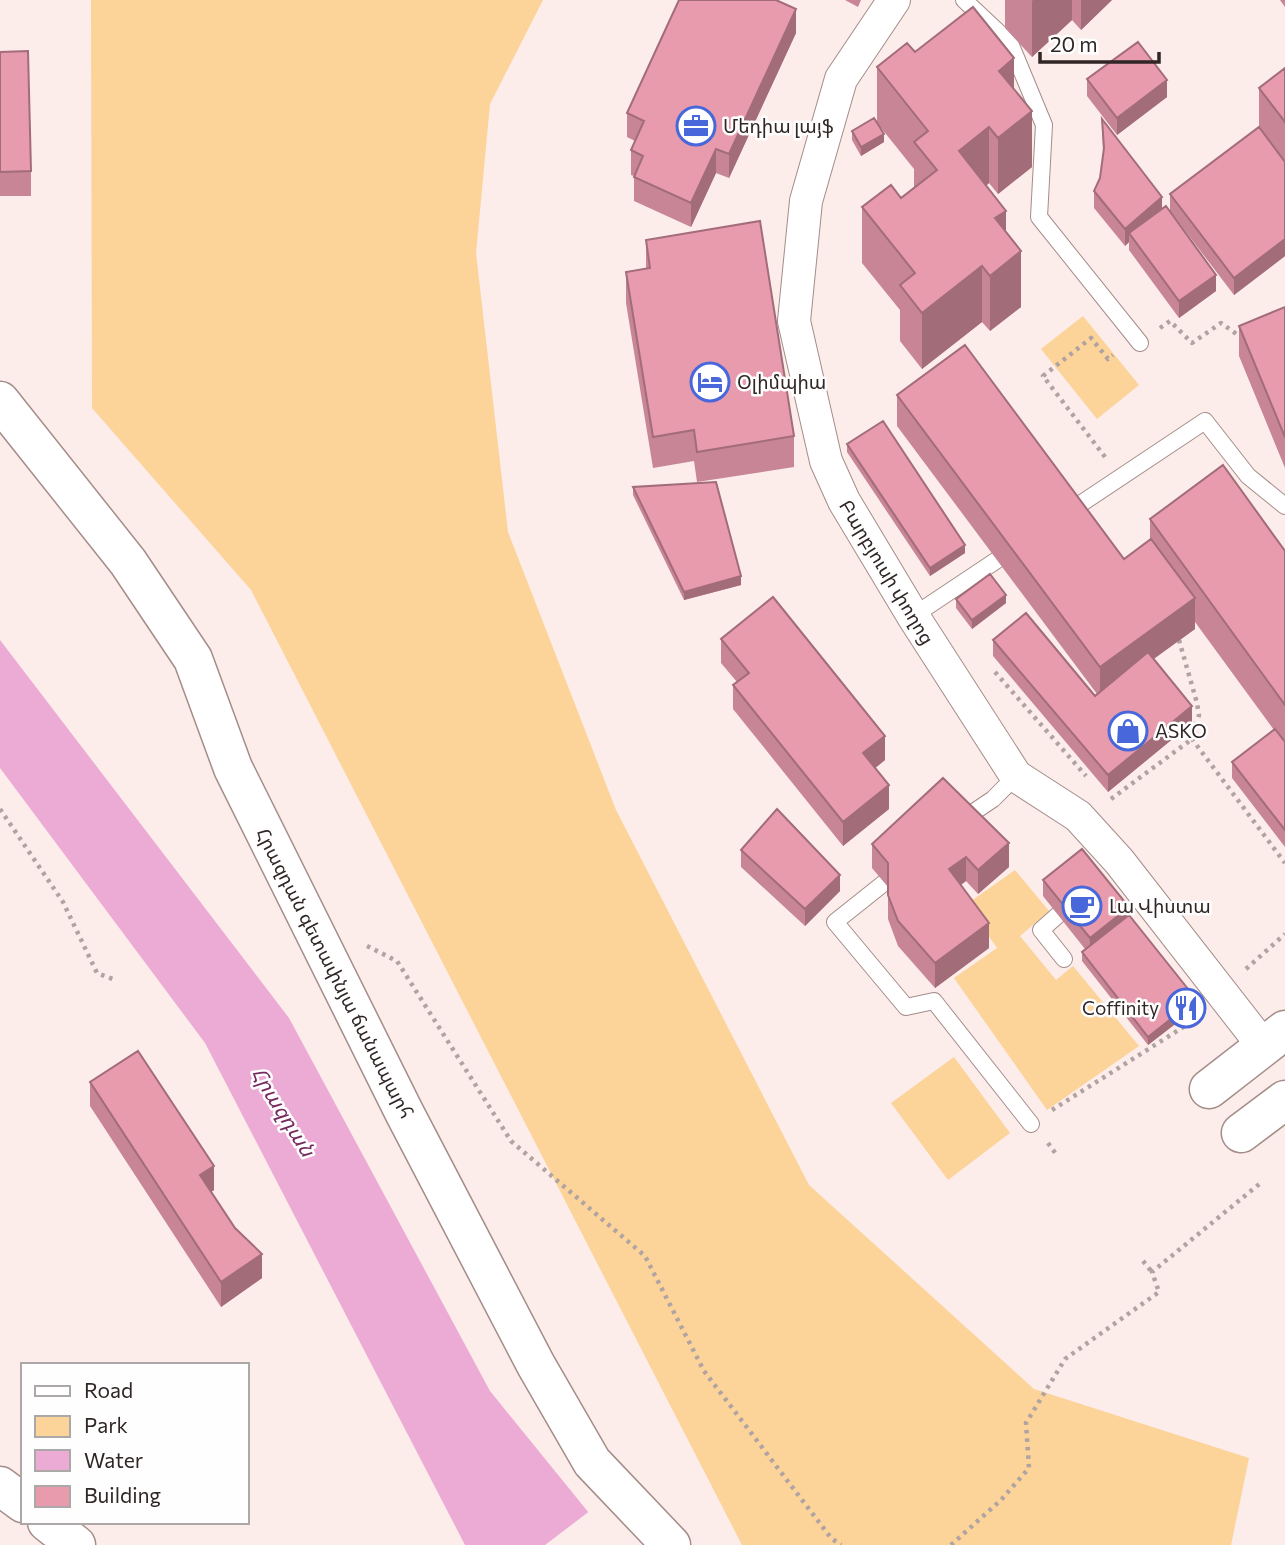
<svg xmlns="http://www.w3.org/2000/svg" width="1285" height="1545" font-family="Commissioner,'Noto Sans Armenian',sans-serif">
	<style>
		.green { fill: #fcd399 }
		.water { fill: #ecabd5 }
		.pier { fill: #fcecea }
		.lines { fill: none; stroke-linecap: round; stroke-linejoin: round }
		.lane-casing { stroke: #a48d89; stroke-width: 18 }
		.street-casing { stroke: #a48d89; stroke-width: 34 }
		.secondary-casing { stroke: #a48d89; stroke-width: 41 }
		.primary-casing { stroke: #a48d89; stroke-width: 41 }
		.path { stroke: #b0a3a1; stroke-width: 4.5; stroke-dasharray: 3.5 5; stroke-linecap: butt }
		.lane { stroke: #fff; stroke-width: 16 }
		.street { stroke: #fff; stroke-width: 32 }
		.secondary { stroke: #fff; stroke-width: 38 }
		.primary { stroke: #fff; stroke-width: 38 }
		.wall { fill: #c78595 }
		.shaded-wall { fill: #a26c79 }
		.building { fill: #e79bad; stroke: #a26c79; stroke-width: 2 }
		.labels { text-anchor: middle; stroke-width: 5; stroke-linejoin: round; paint-order: stroke }
		.poi-label { font-size: 19px; fill: #2f2625; stroke: #fefefe; text-anchor: start }
		.street-label { font-size: 19px; fill: #2f2625; stroke: #fefefe }
		.water-label { font-size: 21px; font-style: italic; fill: #742a5f; stroke: #fefefe }
	</style>
	<rect width="100%" height="100%" fill="#fcecea"/>
	<path class="green" d="M91 0H543L490 104 476 253 508 532 616 810 809 1185 1034 1389 1249 1458 1231 1545H742L251 590 92 408Z
		M1083 316 1139 385 1097 419 1041 349Z
		M1015 870 1049 911 1020 936 1056 980 1073 966 1139 1046 1047 1110 954 978 997 948 967 904Z
		M954 1057 1010 1133 948 1180 891 1103Z"/>
	<path class="water" d="M0 640 289 1018 490 1391 615 1545H465L205 1043 0 768Z"/>
	<path class="pier" d="M591 1510 619 1545H545Z"/>
	<g class="lines">
		<defs>
			<path id="lane" d="M964 0 1010 43 1044 125 1039 217 1140 343
				M1067 513 1205 421 1248 476 1285 506
				M913 616 997 560
				M962 820 993 799 1016 776
				M884 883 835 922 906 1007 934 1001 1031 1124
				M1058 915 1041 930 1064 959"/>
			<path id="street" d="M894 0 841 79 806 201 794 321 826 461 844 501 913 616 1016 776 1078 816 1119 861 1264 1047"/>
			<path id="secondary" d="M0 401 128 562 193 659 233 768 404 1112 536 1365 592 1462 671 1545
				M0 1486 23 1503
				M47 1522 76 1545"/>
			<path id="primary" d="M1209 1089 1285 1030
				M1241 1133 1285 1100"/>
		</defs>
		<use href="#lane" class="lane-casing"/>
		<use href="#street" class="street-casing"/>
		<use href="#secondary" class="secondary-casing"/>
		<use href="#primary" class="primary-casing"/>
		<path class="path" d="M1160 328 1170 321 1192 343 1221 323 1242 338
			M1105 457 1043 376 1091 338 1108 359 1113 355
			M1179 640 1197 703 1199 715 1192 739 1285 863
			M995 672 1086 776
			M1111 799 1192 739
			M0 809 63 902 97 973 115 980
			M367 946 397 961 511 1141 645 1256 704 1371 831 1538 841 1545
			M1246 969 1285 934
			M1052 1110 1185 1026 1196 1015
			M1048 1143 1056 1154
			M1143 1261 1152 1272
			M951 1545 1001 1500 1029 1468 1026 1423 1065 1359 1159 1292 1152 1272 1263 1181"/>
		<use href="#lane" class="lane"/>
		<use href="#street" class="street"/>
		<use href="#secondary" class="secondary"/>
		<use href="#primary" class="primary"/>
	</g>
	<path class="wall" d="M845 0H861L858 7Z
		M1005 0H1112L1081 30 1072 20 1032 57 1005 28Z
		M1280 0H1285V7Z
		M796 33 729 178 716 173 691 227 634 201V176L631 175V150L635 141 627 137V113Z
		M0 52 31 171V196H0Z
		M915 52 1014 89 1032 167 998 194 989 183 986 186 1006 232 1021 307 990 331 982 322 922 369 900 341V310L862 263V207L901 198 914 187V169L878 124 884 142 861 156 852 140V131L877 122V67Z
		M1285 68V256L1234 295 1170 211V194L1259 127V88Z
		M1087 79 1167 97 1117 135 1087 96Z
		M1102 119 1216 291 1179 318 1129 250V242L1125 246 1094 208V191L1100 178 1103 153Z
		M646 240 794 436V467L697 482 694 461 653 468 626 303V272L646 269Z
		M1285 307V468L1239 356V326Z
		M897 395 1124 559 1150 541V519L1285 551V847L1232 778V762L1274 730 1195 622V629L1153 659 1192 723 1108 792 993 656V640L1095 696 1097 694 897 426Z
		M847 444 965 553 930 576 847 452Z
		M633 487 741 585 684 600 633 495Z
		M956 599 1006 603 972 629 956 608Z
		M721 639 885 760 875 768 889 809 843 846 733 709V685L737 682 721 663Z
		M943 778 1009 867 978 894 966 881 961 885 989 948 935 988 898 946 888 919V887L872 868V844Z
		M741 850 840 891 805 926 741 867Z
		M1043 880 1129 915 1196 1008 1148 1045 1082 961V952L1085 949 1043 896Z
		M90 1082 214 1190 211 1192 262 1278 221 1307 90 1106Z"/>
	<path class="shaded-wall" d="M1033 0H1072V20L1032 57V1Z
		M1081 0H1112L1081 30Z
		M796 9V33L729 178V154Z
		M1014 58V114L999 71Z
		M1167 80V97L1117 135V118Z
		M1032 111V167L998 194V138Z
		M989 127V183L959 207V151Z
		M884 134V142L861 156V147Z
		M716 149V173L691 227V203Z
		M1162 197V214L1129 233V242L1125 246V229Z
		M1006 211V263L1021 251V307L990 331V276L995 218Z
		M1285 239V256L1234 295V278Z
		M982 266V322L922 369V313Z
		M1216 275V291L1179 318V301Z
		M965 545V553L930 576V568Z
		M741 576V585L684 600V592Z
		M1006 595V603L972 629V620Z
		M1195 598V629L1100 698V667Z
		M1192 706V723L1108 792V775Z
		M885 736V760L863 778V753Z
		M889 785V809L843 846V822Z
		M1009 843V867L978 894V870Z
		M966 857V881L949 893V869Z
		M840 875V891L805 926V909Z
		M1129 907V924L1090 955V938Z
		M989 923V948L935 988V963Z
		M1196 999V1008L1148 1045V1037Z
		M214 1166V1190L200 1199V1175Z
		M262 1254V1278L221 1307V1282Z"/>
	<path class="building" d="M679 0H776L796 9 729 154 716 149 691 203 634 177 643 156 631 150 644 121 627 113Z
		M973 7 1014 58 999 71 1032 111 998 138 989 127 959 151 1006 211 995 218 1021 251 990 276 982 266 922 313 900 285 915 273 862 207 891 185 901 198 937 170 914 142 928 131 877 67 907 43 915 52Z
		M1138 42 1167 80 1117 118 1087 79Z
		M28 51 31 171 0 172V52Z
		M1285 68V122L1259 88Z
		M874 118 884 134 861 147 852 131Z
		M1102 119 1162 197 1125 229 1094 191 1100 178 1104 148Z
		M1259 127 1285 162V239L1234 278 1170 194Z
		M1166 206 1216 275 1179 301 1129 233Z
		M760 221 794 436 697 452 694 430 653 437 626 272 650 268 646 240Z
		M1285 307V437L1239 326Z
		M965 345 1124 559 1151 539 1195 598 1100 667 897 395Z
		M883 421 965 545 930 568 847 444Z
		M1223 465 1285 551V705L1150 519Z
		M716 482 741 576 684 592 633 487Z
		M990 574 1006 595 972 620 956 599Z
		M773 597 885 736 863 753 889 785 843 822 733 685 749 673 721 639Z
		M1026 613 1095 696 1148 652 1192 706 1108 775 993 640Z
		M1275 729 1285 742V830L1232 762Z
		M943 778 1009 843 978 870 966 857 949 869 989 923 935 963 898 921 888 895V863L872 844Z
		M777 809 840 875 805 909 741 850Z
		M1082 849 1129 907 1090 938 1043 880Z
		M1129 915 1196 999 1148 1037 1082 952Z
		M138 1051 214 1166 200 1175 235 1228 262 1254 221 1282 90 1082Z"/>
	<defs>
		<symbol id="office-ring" viewBox="-11 -11 22 22"><circle r="9.5" fill="#fefefe" stroke="#4767da" stroke-width="1.5"/><path d="M-6-3h4V-5.5h4V-3h4V5H-6ZM-1-4.5V-3h2v-1.5ZM-6 0V1H6V0Z" fill="#4767da"/></symbol>
		<symbol id="hotel-ring" viewBox="-11 -11 22 22"><circle r="9.5" fill="#fefefe" stroke="#4767da" stroke-width="1.5"/><path d="M-6-4.5h1.5V1H6V5H4.5V3h-9V5H-6ZM-4 0a1.8 1.8 0 1 1 3.6 0ZM.5 0V-2.5h3Q6-2.5 6 0Z" fill="#4767da"/></symbol>
		<symbol id="shop-ring" viewBox="-11 -11 22 22"><circle r="9.5" fill="#fefefe" stroke="#4767da" stroke-width="1.5"/><path d="M-5-2.5h2.3a2.7 3.5 0 0 1 5.4 0H5L5.5 6h-11ZM-1.5-2.5h3a1.5 2.3 0 0 0-3 0Z" fill="#4767da"/></symbol>
		<symbol id="cafe-ring" viewBox="-11 -11 22 22"><circle r="9.5" fill="#fefefe" stroke="#4767da" stroke-width="1.5"/><path d="M-5.5-4.5H6V0H3Q3 3.5 0 3.5H-2.5Q-5.5 3.5-5.5 0ZM3-3.2v2h1.7v-2ZM-6 4.5H4V6H-6Z" fill="#4767da"/></symbol>
		<symbol id="restaurant-ring" viewBox="-11 -11 22 22"><circle r="9.5" fill="#fefefe" stroke="#4767da" stroke-width="1.5"/><path d="M-5-6h1v4h1v-4h1v4h1v-4h1v5L-1.5 .5V6h-2V.5L-5-1ZM5-6V6H3V1.5H1.5Q1.5-4 5-6Z" fill="#4767da"/></symbol>
	</defs>
	<g fill-rule="evenodd">
		<use href="#office-ring" x="674" y="104" width="44" height="44"/>
		<use href="#hotel-ring" x="688" y="360" width="44" height="44"/>
		<use href="#shop-ring" x="1106" y="709" width="44" height="44"/>
		<use href="#cafe-ring" x="1060" y="884" width="44" height="44"/>
		<use href="#restaurant-ring" x="1164" y="986" width="44" height="44"/>
	</g>
	<g class="labels">
		<g class="poi-label">
			<text x="723" y="133">Մեդիա լայֆ</text>
			<text x="737" y="389">Օլիմպիա</text>
			<text x="1155" y="738">ASKO</text>
			<text x="1109" y="913">Լա Վիստա</text>
			<text x="1159" y="1015" text-anchor="end">Coffinity</text>
		</g>
		<g class="street-label">
			<text transform="translate(887 572) rotate(59)" y="7">Բարբյուսի փողոց</text>
			<text transform="translate(335 973) rotate(63)" y="7">Հրազդան գետափնյա ճանապարհ</text>
		</g>
		<g class="water-label">
			<text transform="translate(283 1112) rotate(58)" y="7">Հրազդան</text>
		</g>
	</g>
	<rect x="21" y="1363" width="228" height="161" fill="#fefefe" stroke="#aba8a7" stroke-width="2"/>
	<rect x="35" y="1386" width="35" height="10" fill="#ffffff" stroke="#aba8a7" stroke-width="2"/>
	<text x="84" y="1398" font-size="21" fill="#2f2625">Road</text>
	<rect x="35" y="1416" width="35" height="21" fill="#fcd399" stroke="#aba8a7" stroke-width="2"/>
	<text x="84" y="1433" font-size="21" fill="#2f2625">Park</text>
	<rect x="35" y="1450" width="35" height="21" fill="#ecabd5" stroke="#aba8a7" stroke-width="2"/>
	<text x="84" y="1468" font-size="21" fill="#2f2625">Water</text>
	<rect x="35" y="1486" width="35" height="21" fill="#e79bad" stroke="#aba8a7" stroke-width="2"/>
	<text x="84" y="1503" font-size="21" fill="#2f2625">Building</text>
	<path d="M1040 52v10h119v-10" fill="none" stroke="#2f2625" stroke-width="3.5"/>
	<text x="1050" y="52" font-size="21" fill="#2f2625" stroke="#fefefe" stroke-width="5" paint-order="stroke">20 m</text>
</svg>
